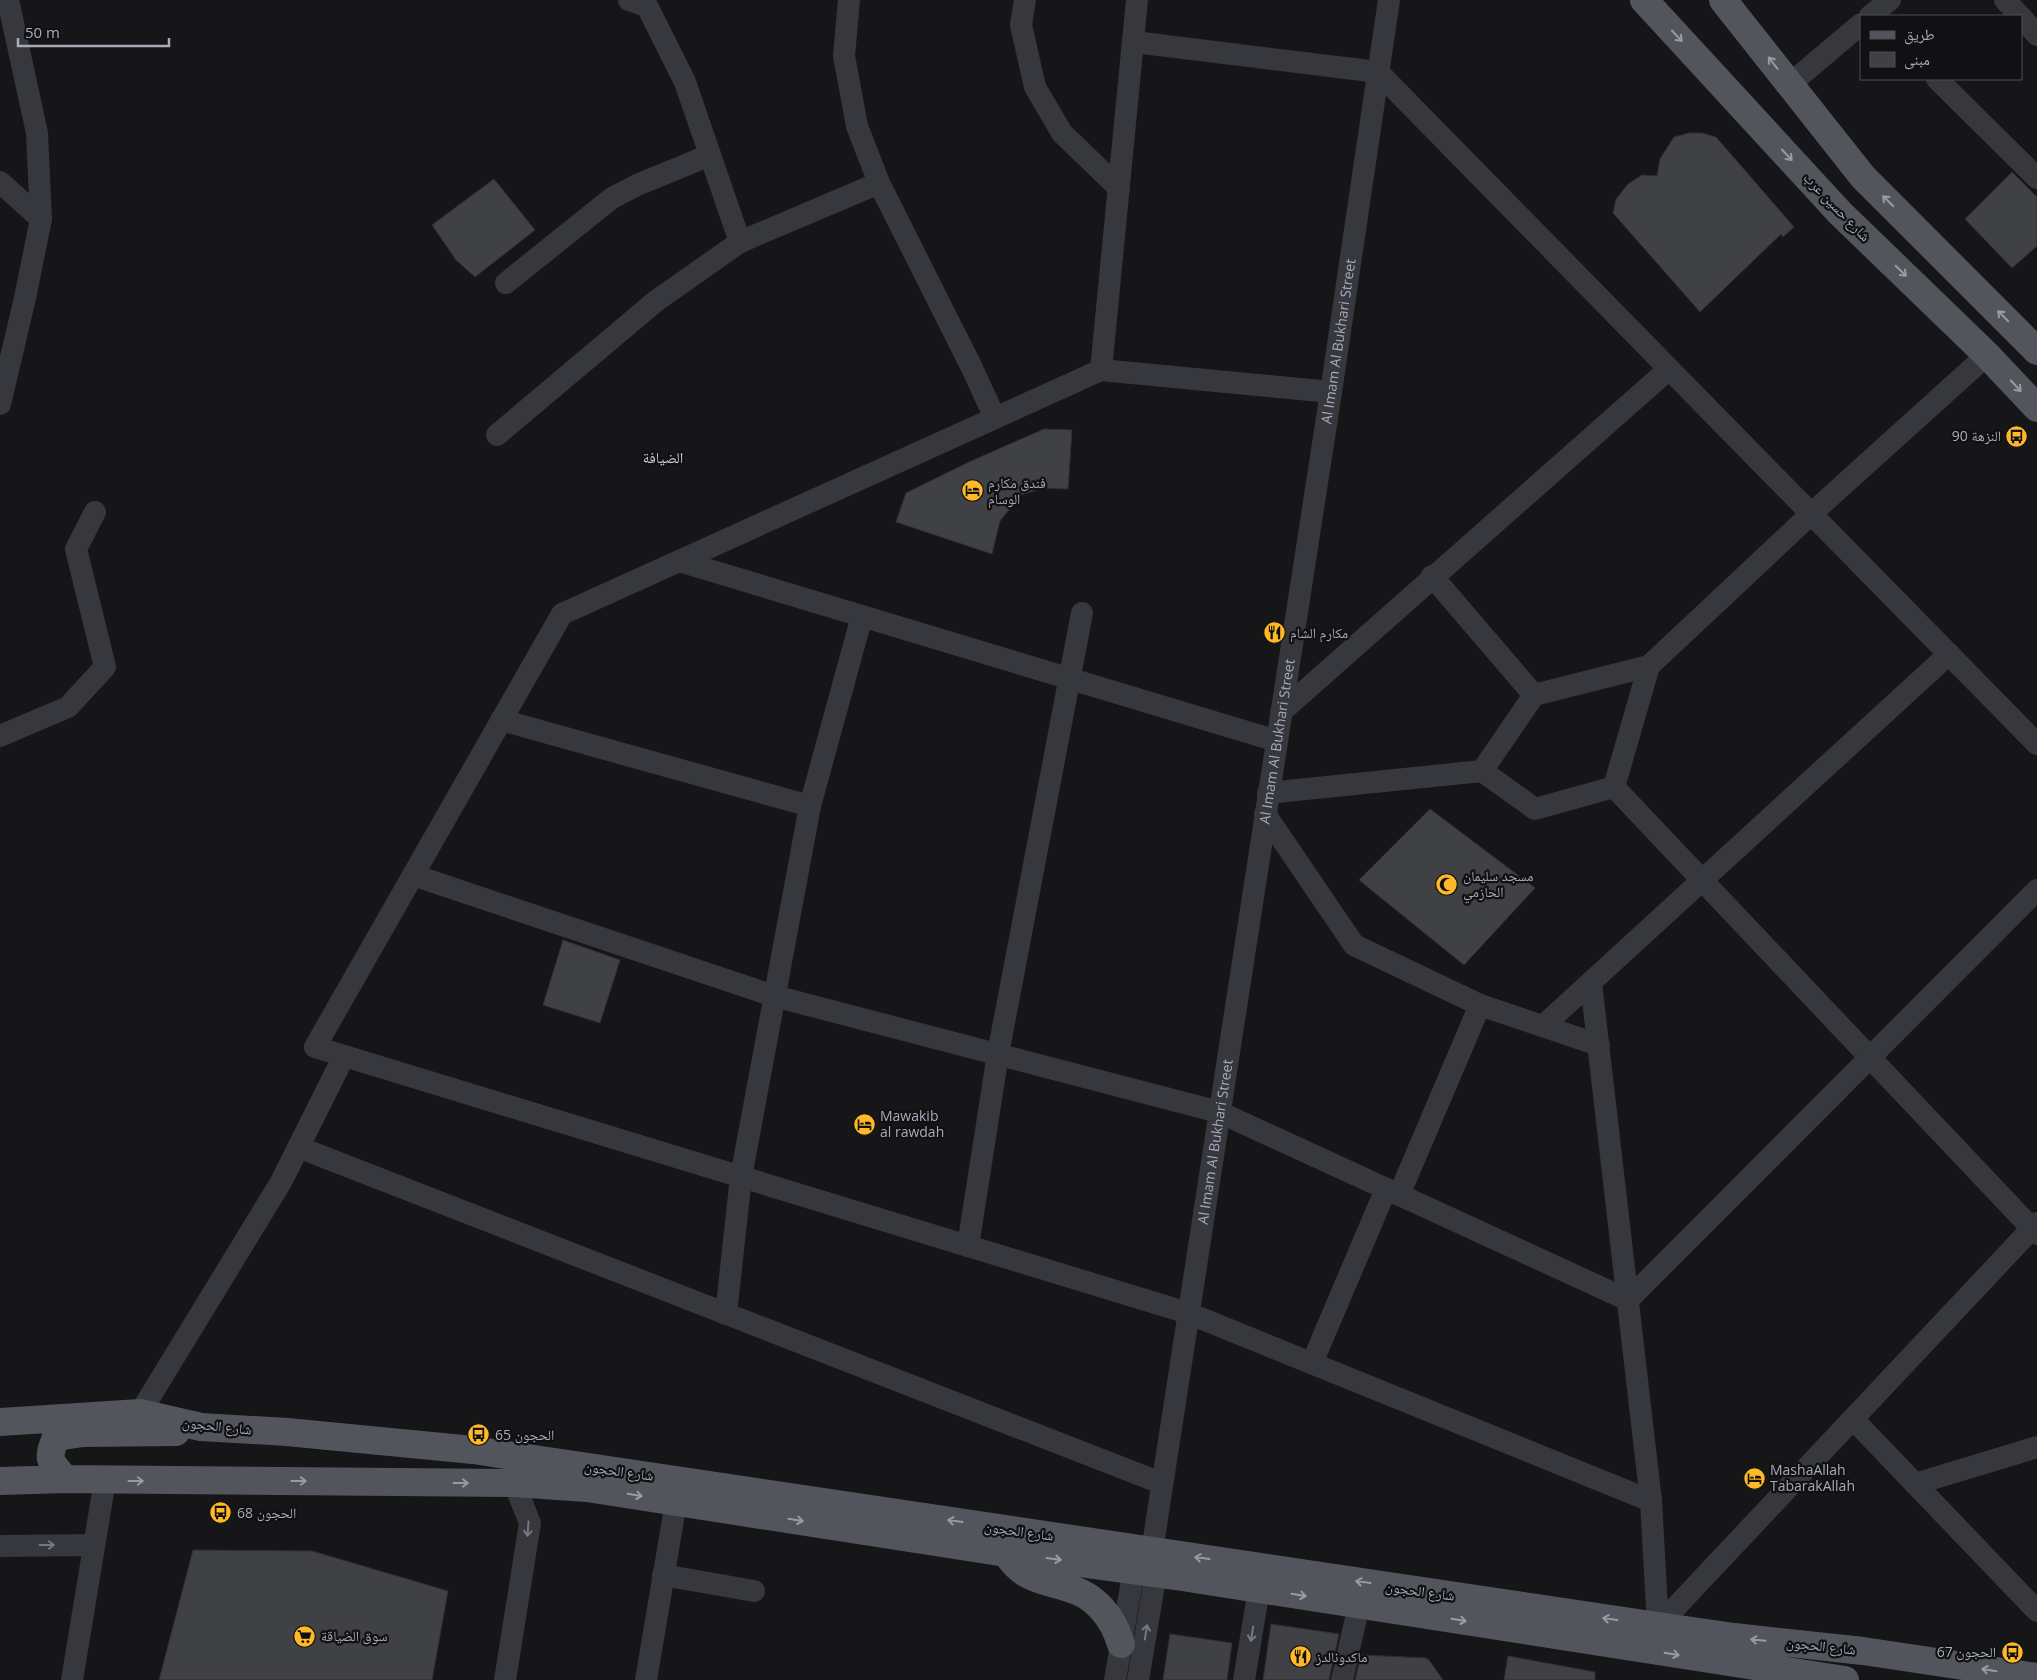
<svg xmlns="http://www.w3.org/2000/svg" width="2037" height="1680" font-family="'Open Sans','Noto Naskh Arabic',sans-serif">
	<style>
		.building { fill: #404145; stroke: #303034 }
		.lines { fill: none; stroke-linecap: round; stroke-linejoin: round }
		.minor { stroke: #37383e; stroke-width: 22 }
		.major { stroke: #53555d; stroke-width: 28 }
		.oneway { stroke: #969ba7 }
		.oneway2 { stroke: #757882 }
		.labels { text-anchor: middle; stroke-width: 4.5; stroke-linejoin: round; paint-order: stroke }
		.street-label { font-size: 14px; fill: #a7acb9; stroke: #111113 }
		.poi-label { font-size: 14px; fill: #a7acb9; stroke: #111113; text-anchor: start }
		.neighbourhood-label { font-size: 15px; fill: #c8ccd5; stroke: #111113 }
	</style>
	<rect width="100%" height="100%" fill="#161618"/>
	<path class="building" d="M1689 133H1702L1716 137 1794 227 1783 237 1781 234 1700 312 1613 213 1616 199 1628 184 1642 175 1657 176 1660 159 1674 137Z
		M2012 172 2037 197V246L2012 268 1965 219Z
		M494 179 535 230 475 277 456 260 432 225Z
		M1044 429 1072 430 1068 489 1043 488 1021 495 1000 521 992 554 896 522 906 493 969 462Z
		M1430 809 1535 888 1464 965 1359 880Z
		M563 940 620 960 600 1023 543 1005Z
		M193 1550 312 1551 448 1591 432 1680H159Z
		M1271 1624 1339 1634 1329 1680H1263Z
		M1170 1634 1232 1643 1227 1680H1163Z
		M1361 1655 1426 1658 1429 1660 1443 1680H1355Z
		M1508 1656 1595 1672V1680H1504Z"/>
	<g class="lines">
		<g class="minor">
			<path d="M8 0 37 133 41 219"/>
			<path d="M629 0 647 6 685 82 740 242"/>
			<path d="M849 0 844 56 857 126 879 183 971 366 995 418"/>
			<path d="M1025 0 1021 25 1035 87 1062 133 1119 188"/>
			<path d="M2005 0 2020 16"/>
			<path d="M1870 16 1890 0"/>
			<path d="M2021 17 2037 35"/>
			<path d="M1134 42 1378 72 2037 744"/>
			<path d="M1937 79 2037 178"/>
			<path d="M1790 84 1861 24"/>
			<path d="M0 182 41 219 25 298 0 404"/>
			<path d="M506 283 612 198 637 185 710 155"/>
			<path d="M1101 370 1137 0"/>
			<path d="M1331 392 1101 370 562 614 315 1047 1188 1313 1651 1501"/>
			<path d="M497 435 656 301 740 242 879 183"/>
			<path d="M679 561 1277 741"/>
			<path d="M1432 576 1534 695"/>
			<path d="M1649 666 1614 787 2037 1234"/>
			<path d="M1281 712 1669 369"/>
			<path d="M501 720 810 806"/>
			<path d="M0 736 68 707 105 667 76 549 95 512"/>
			<path d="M1482 771 1535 809 1614 787"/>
			<path d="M1268 793 1482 771 1534 695 1649 666 1811 514 1987 355"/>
			<path d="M1265 814 1354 945 1480 1005"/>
			<path d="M413 875 774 996 1219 1112 1628 1300 2037 890"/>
			<path d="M1591 983 1651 1501 1658 1626 2037 1223"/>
			<path d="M1543 1026 1949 654"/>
			<path d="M298 1147 1161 1483"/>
			<path d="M1399 1195 1480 1005 1599 1045"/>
			<path d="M968 1246 998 1054 1082 613"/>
			<path d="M726 1314 741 1177 810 806 862 616"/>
			<path d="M1312 1363 1386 1189"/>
			<path d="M140 1413 281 1182 344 1056"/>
			<path d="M1853 1419 2037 1611"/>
			<path d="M1915 1484 2037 1447"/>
			<path d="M0 1546 94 1545"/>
			<path id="s1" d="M1152 1551 1331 392 1389 0"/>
			<path d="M663 1575 754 1591"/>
			<path d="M72 1680 105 1480"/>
			<path d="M505 1680 530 1523 514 1483"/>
			<path d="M646 1680 676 1502"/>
			<path d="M1115 1680 1134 1569"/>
			<path d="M1138 1680 1156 1573"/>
			<path d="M1244 1680 1259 1589"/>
			<path d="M1342 1680 1359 1605"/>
		</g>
		<path class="major" d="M1644 0 1840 213 1987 355 2037 408
			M1723 0 1863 177 2037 351
			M0 1422 140 1413 201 1427 287 1432 473 1450 1658 1626 1734 1637 1863 1651 2037 1677
			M65 1479C49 1460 47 1460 56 1437L83 1433 176 1432
			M0 1481 65 1479 514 1483 587 1488 1006 1553 1182 1577 1845 1680
			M1006 1553C1024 1580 1040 1579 1068 1588 1095 1595 1113 1617 1121 1644"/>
	</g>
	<defs><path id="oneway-shaft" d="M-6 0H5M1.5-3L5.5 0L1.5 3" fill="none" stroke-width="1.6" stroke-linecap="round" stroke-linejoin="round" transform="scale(1.25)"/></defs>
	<g class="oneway">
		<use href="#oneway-shaft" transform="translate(1677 36) rotate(47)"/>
		<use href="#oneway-shaft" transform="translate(1773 63) rotate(-128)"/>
		<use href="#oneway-shaft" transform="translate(1787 155) rotate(47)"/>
		<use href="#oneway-shaft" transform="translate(1888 201) rotate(-135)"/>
		<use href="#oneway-shaft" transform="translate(1901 271) rotate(44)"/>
		<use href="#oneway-shaft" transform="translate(2003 316) rotate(-135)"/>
		<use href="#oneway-shaft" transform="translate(2016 386) rotate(47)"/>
		<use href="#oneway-shaft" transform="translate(136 1481)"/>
		<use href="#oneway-shaft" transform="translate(299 1481)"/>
		<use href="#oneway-shaft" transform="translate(461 1483)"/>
		<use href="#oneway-shaft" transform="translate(635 1495) rotate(9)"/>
		<use href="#oneway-shaft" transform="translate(796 1520) rotate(9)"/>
		<use href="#oneway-shaft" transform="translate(955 1521) rotate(-172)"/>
		<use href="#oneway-shaft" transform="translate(1202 1558) rotate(-172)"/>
		<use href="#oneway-shaft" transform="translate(1054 1559) rotate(7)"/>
		<use href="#oneway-shaft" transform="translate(1363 1582) rotate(-172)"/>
		<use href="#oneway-shaft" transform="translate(1299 1595) rotate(9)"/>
		<use href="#oneway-shaft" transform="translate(1610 1619) rotate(-172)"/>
		<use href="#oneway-shaft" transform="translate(1459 1620) rotate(9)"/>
		<use href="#oneway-shaft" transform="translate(1758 1640) rotate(-174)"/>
		<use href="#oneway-shaft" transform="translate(1672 1654) rotate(9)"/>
		<use href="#oneway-shaft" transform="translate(1989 1670) rotate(-171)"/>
	</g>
	<g class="oneway2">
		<use href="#oneway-shaft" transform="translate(528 1529) rotate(94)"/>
		<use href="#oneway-shaft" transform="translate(47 1545)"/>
		<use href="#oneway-shaft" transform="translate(1146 1632) rotate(-81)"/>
		<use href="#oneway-shaft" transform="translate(1252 1634) rotate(99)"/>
	</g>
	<defs>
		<symbol id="bus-disc" viewBox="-11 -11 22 22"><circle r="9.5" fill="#ffb827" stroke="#111113"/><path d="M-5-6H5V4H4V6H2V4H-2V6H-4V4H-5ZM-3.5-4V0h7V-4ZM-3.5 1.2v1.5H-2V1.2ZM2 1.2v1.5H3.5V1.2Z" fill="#111"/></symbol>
		<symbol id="hotel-disc" viewBox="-11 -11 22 22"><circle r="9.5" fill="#ffb827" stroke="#111113"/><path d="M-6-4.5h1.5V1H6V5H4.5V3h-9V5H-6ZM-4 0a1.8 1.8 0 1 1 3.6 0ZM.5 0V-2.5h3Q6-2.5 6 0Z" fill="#111"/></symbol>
		<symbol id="restaurant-disc" viewBox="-11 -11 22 22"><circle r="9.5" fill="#ffb827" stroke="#111113"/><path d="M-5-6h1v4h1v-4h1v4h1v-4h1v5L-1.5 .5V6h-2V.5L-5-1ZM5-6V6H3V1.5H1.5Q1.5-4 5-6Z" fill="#111"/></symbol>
		<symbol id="mosque-disc" viewBox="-11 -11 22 22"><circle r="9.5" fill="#ffb827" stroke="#111113"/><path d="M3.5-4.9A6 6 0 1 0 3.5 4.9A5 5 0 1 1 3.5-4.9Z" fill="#111"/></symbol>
		<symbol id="supermarket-disc" viewBox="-11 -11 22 22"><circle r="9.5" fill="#ffb827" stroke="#111113"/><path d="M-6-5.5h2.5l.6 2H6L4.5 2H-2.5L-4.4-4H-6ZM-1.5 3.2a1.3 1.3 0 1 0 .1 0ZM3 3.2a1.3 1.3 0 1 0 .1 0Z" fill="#111"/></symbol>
	</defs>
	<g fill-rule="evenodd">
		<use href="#bus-disc" x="2004" y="424" width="25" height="25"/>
		<use href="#hotel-disc" x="960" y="478" width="25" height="25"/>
		<use href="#restaurant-disc" x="1262" y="620" width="25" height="25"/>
		<use href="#mosque-disc" x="1434" y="872" width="25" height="25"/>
		<use href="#hotel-disc" x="852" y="1112" width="25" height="25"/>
		<use href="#bus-disc" x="466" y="1422" width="25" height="25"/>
		<use href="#hotel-disc" x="1742" y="1466" width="25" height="25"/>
		<use href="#bus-disc" x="208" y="1500" width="25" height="25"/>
		<use href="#supermarket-disc" x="292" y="1624" width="25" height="25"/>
		<use href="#bus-disc" x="2000" y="1640" width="25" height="25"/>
		<use href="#restaurant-disc" x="1288" y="1644" width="25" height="25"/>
	</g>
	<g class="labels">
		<g class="street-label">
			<text transform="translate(1837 207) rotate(46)" y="5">شارع حسين عرب</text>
			<text dy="5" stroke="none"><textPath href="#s1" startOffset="1224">Al Imam Al Bukhari Street</textPath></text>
			<text dy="5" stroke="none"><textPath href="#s1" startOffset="819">Al Imam Al Bukhari Street</textPath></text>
			<text dy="5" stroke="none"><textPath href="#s1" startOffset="414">Al Imam Al Bukhari Street</textPath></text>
			<text transform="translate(217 1426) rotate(6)" y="5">شارع الحجون</text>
			<text transform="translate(619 1471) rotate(8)" y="5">شارع الحجون</text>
			<text transform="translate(1019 1531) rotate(8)" y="5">شارع الحجون</text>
			<text transform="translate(1420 1591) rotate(8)" y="5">شارع الحجون</text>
			<text transform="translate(1821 1646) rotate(6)" y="5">شارع الحجون</text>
		</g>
		<g class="poi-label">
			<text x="2001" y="441" text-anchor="end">النزهة 90</text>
			<text x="988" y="488">فندق مكارم<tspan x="988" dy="16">الوسام</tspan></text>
			<text x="1290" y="638">مكارم الشام</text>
			<text x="1463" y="881">مسجد سليمان<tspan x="1463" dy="16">الحازمي</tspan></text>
			<text x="880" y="1121">Mawakib<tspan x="880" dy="16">al rawdah</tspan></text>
			<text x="495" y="1440">الحجون 65</text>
			<text x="1770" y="1475">MashaAllah<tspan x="1770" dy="16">TabarakAllah</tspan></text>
			<text x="237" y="1518">الحجون 68</text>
			<text x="321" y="1641">سوق الضياقة</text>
			<text x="1996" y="1657" text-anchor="end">الحجون 67</text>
			<text x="1316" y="1662">ماكدونالدز</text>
		</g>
		<g class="neighbourhood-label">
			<text x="663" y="463">الضيافة</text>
		</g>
	</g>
	<rect x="1860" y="15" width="162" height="65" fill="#111113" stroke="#4d4f55"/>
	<rect x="1870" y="31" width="25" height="8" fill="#53555d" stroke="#4d4f55"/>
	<text x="1904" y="40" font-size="15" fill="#a7acb9">طريق</text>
	<rect x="1870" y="52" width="25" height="15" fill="#404145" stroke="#4d4f55"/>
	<text x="1904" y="65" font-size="15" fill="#a7acb9">مبنى</text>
	<path d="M18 38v8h151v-8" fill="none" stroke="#a7acb9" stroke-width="2.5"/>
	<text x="25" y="38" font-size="15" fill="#a7acb9" stroke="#111113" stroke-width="4" paint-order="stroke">50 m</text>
</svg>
